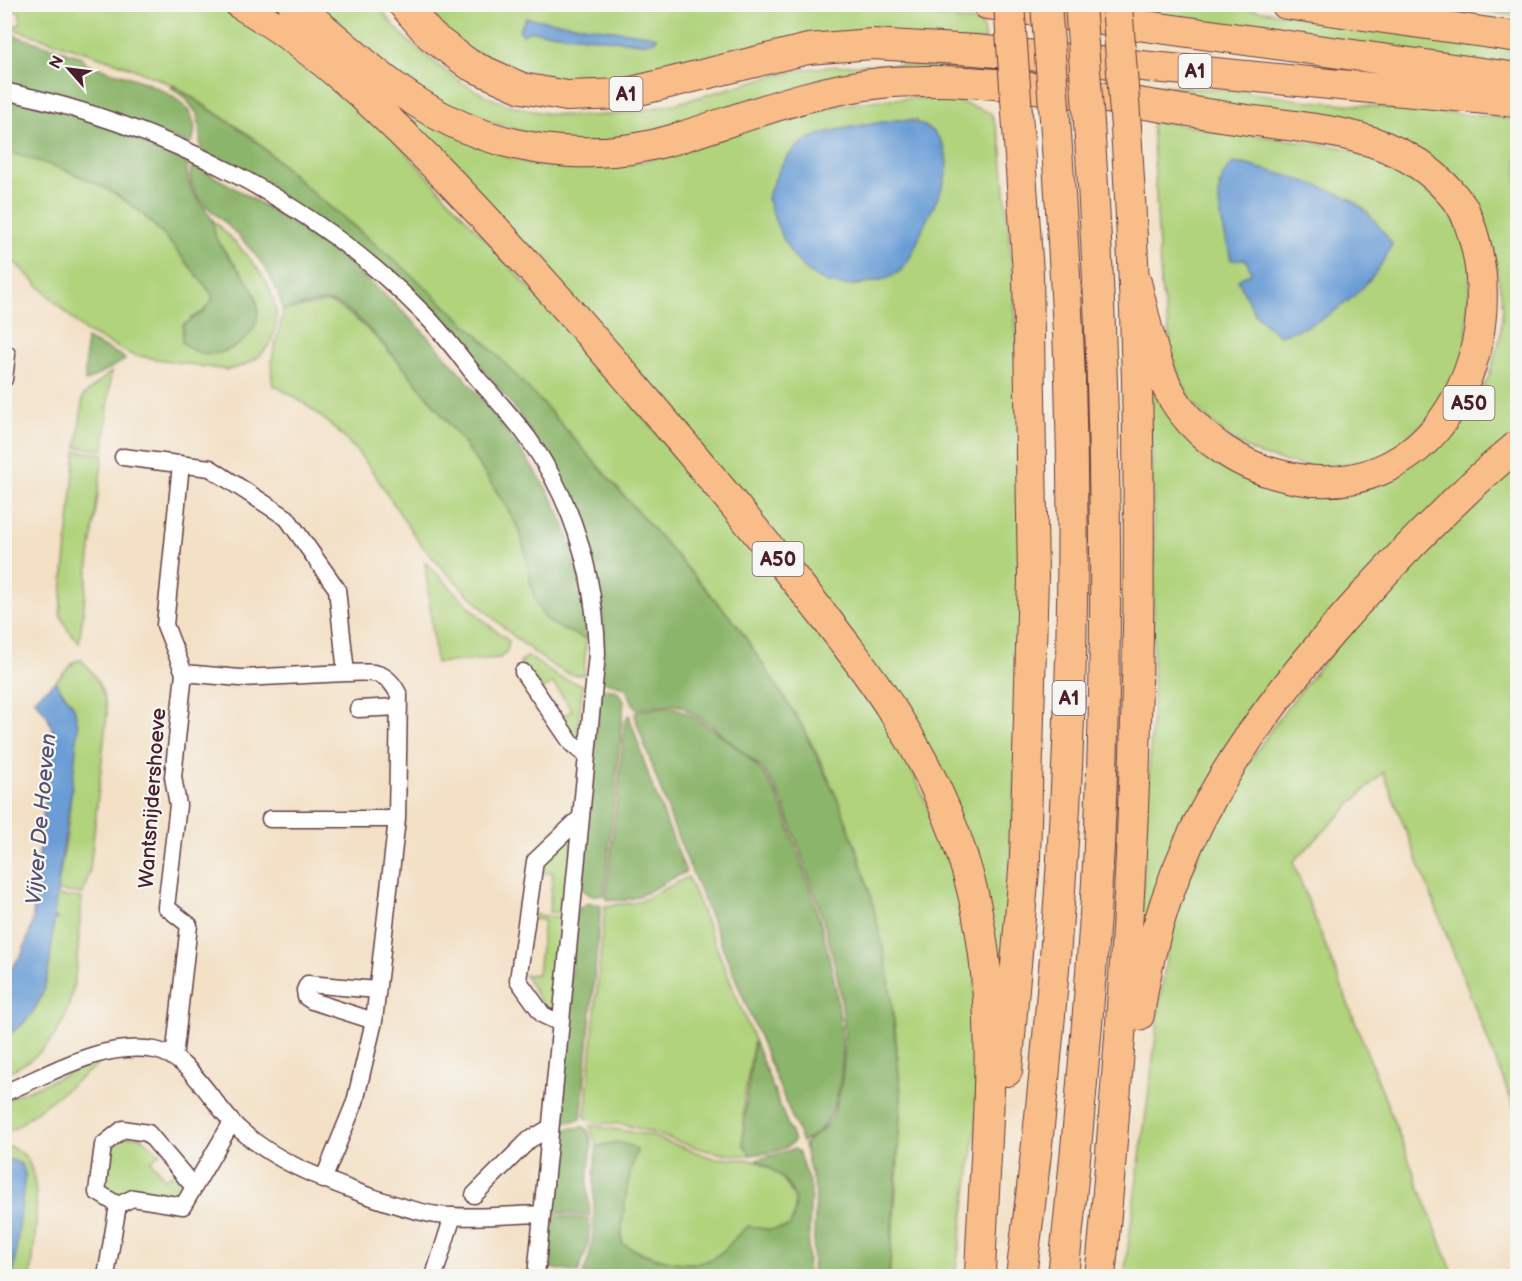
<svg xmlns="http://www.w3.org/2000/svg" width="1522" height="1281" font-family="'Balsamiq Sans',sans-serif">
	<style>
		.green { fill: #b0d37c; stroke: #7d7954; stroke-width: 1.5; fill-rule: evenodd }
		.forest { fill: #8cb56c; stroke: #6b6a4c; stroke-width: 1.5 }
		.water { fill: #6b9dd6; stroke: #5a5e80; stroke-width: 1.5 }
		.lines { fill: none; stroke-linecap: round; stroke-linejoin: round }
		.minor-casing { stroke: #633c42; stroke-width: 19 }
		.motorway-casing { stroke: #633c42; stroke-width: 32 }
		.minor { stroke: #fff; stroke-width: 16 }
		.motorway { stroke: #f8bd88; stroke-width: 30 }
		.motorway-bridge-casing { stroke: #633c42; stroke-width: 32; stroke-linecap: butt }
		.motorway-bridge { stroke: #f8bd88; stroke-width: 30 }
		.labels { text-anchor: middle; stroke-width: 4.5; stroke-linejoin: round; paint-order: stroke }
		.shield { fill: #f6f6f2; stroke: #7e6067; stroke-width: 1.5 }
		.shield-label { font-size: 20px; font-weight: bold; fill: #4a1f2b }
		.street-label { font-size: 21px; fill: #4a1f2b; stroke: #f6f6f2 }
		.water-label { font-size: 22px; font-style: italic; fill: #57516f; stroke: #f6f6f2 }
	</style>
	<rect width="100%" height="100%" fill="#f6f6f2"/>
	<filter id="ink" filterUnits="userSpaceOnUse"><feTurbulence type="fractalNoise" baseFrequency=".0167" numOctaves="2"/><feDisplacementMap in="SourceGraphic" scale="12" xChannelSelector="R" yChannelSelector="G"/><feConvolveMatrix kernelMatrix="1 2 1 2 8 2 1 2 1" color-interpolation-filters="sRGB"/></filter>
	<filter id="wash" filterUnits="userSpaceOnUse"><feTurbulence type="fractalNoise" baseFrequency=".008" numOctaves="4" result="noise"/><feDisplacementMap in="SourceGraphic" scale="24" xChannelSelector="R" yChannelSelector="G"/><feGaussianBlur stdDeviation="1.35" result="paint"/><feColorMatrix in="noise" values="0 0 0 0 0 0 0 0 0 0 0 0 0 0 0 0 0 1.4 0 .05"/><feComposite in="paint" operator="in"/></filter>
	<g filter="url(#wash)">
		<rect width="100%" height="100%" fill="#f3e0c5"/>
		<path class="green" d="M5 4 218 5 264 31 390 135 588 352 784 582 901 745 959 878 975 955 977 1121 955 1276H889L897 1181 901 1096 895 1027 881 938 857 851 840 805 822 764 800 722 738 626 549 410 359 230 313 193 251 136 175 86 124 65 11 28 21 23 19 12 5 7Z
			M847 4 982 23 985 40 644 80 549 83 462 47 419 5ZM529 31 648 35 657 37 643 43Z
			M306 5H379C395 32 418 50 443 69 518 128 601 123 689 100 729 89 767 75 808 69 869 61 930 65 990 71L672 134 575 146 436 107Z
			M1046 5H1219L1517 46V69Z
			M1434 5H1510L1517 6V16Z
			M355 74 507 157 530 164 553 166 584 168 628 165 672 154 754 126 840 105 890 99 946 97 991 113 1001 142 1020 368 1023 619 1004 1002 919 745ZM898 120H916L947 168 936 200 902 268 889 278 859 285 829 284 813 274 767 198C775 179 782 159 798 146 817 129 872 124 898 120Z
			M1153 85 1242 91 1300 100 1517 119V441L1243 740 1135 1022 1153 699 1154 550 1149 362 1257 477 1433 452 1447 439 1474 406 1489 376 1500 338 1503 307 1494 251 1485 231 1432 165 1155 99Z
			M1152 121 1340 147 1399 167 1438 197 1472 247 1464 386 1387 457 1324 468 1302 466 1260 455 1234 441 1212 423 1189 399 1167 346 1171 342 1161 288ZM1245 164 1349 199 1368 213 1392 244 1239 280 1252 272 1245 258 1231 259 1220 210 1219 184Z
			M4 151C45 163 84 174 120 197 157 221 184 260 211 293L213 299 203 312 191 318 182 342 202 353 256 296 216 238 212 219C240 248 290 291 273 336 266 356 247 366 227 370L132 355 85 331 5 253Z
			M326 302C372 310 494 480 517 526 531 555 539 590 549 621L586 639 584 675C580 675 575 675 571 674 539 667 438 568 417 539 395 509 378 474 352 446 329 421 303 400 273 385 267 359 280 336 283 311Z
			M111 372 104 450 77 447 83 396Z
			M76 451 103 454 79 643 68 630 60 614Z
			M1517 466V1115L1383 772 1293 862 1454 1276H1124C1134 1202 1144 1127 1154 1053 1160 1003 1164 953 1179 905 1229 744 1393 575 1517 466Z
			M425 562 484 621 509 641 507 651 500 658 436 663Z
			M528 656 558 677 583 685 576 740 561 718 572 710 553 683 542 690 520 663Z
			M81 660C96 674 105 693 107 713L90 869 83 894 57 891 67 834 78 725 72 703 55 682 75 661Z
			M568 838 573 839 565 913 549 912 553 873 541 872V862Z
			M688 877 754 1040 744 1100 743 1143 751 1155C706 1158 669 1135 625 1125 614 1123 594 1125 585 1117L605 906 639 902Z
			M56 896 82 898C74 969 84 1043 5 1073V1036C51 1011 49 965 54 918L57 919 54 916Z
			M531 914 565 918 556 1009 544 1008 525 975 538 974 544 920 530 919Z
			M100 1060V1063L15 1128 5 1132V1100Z
			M590 1125 648 1135 713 1158 756 1160 780 1174 796 1200 794 1217 789 1227 770 1230 749 1226C738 1236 727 1250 715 1257 691 1272 653 1257 629 1248L622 1243C620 1225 629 1168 637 1151 626 1141 609 1141 597 1147Z
			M140 1136 160 1153 151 1161 165 1179 175 1172 187 1187 178 1198 116 1196 104 1188 106 1152 121 1137Z
			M5 1145C12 1147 19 1150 25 1156 44 1180 34 1247 31 1276H13L25 1174 21 1164 5 1161Z"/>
		<path class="forest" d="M7 33 81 57 86 64C118 74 211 93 192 142L188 144 79 102 5 84 4 35Z
			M174 86 250 136 313 193 404 268 478 335 549 410 738 626 800 722 840 805 857 851 872 900 889 976 901 1096 889 1276H812L816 1194 804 1145C814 1134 828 1129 834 1113 862 1026 828 932 800 851 790 823 781 790 762 768L708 723 681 706 668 704 636 709 625 687 602 681 604 624 586 536 566 485 513 406 468 350 432 313 201 150 198 115 187 100 171 87Z
			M5 97 82 117 151 144 188 164C183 191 202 199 212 220 214 225 214 232 216 238 228 262 255 280 258 308 261 344 207 370 182 342L183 325 203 312 213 299 211 293C184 260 157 221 120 197 84 174 45 163 5 151Z
			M192 166C210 173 227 184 244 194 351 253 437 335 508 434 526 458 545 483 558 510 576 550 585 595 586 639 572 633 551 627 542 614 528 593 529 556 519 531 502 488 376 320 337 304 321 297 299 307 283 311 276 273 248 244 221 219 211 210 199 201 193 188 189 181 190 173 192 166Z
			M86 339 122 356 125 360 85 382Z
			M600 688 617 691 624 701 604 895H590L582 889Z
			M667 706C691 709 752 757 766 777 782 800 790 830 799 856 821 916 882 1107 802 1142L673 825 637 723 635 714 638 711Z
			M629 715 650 780 686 872C660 882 635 907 606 899L625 722Z
			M588 903 601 905 581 1119 556 1125 577 910Z
			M754 1040 794 1141C786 1152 764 1153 751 1155L743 1144 744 1121Z
			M584 1127 589 1132 592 1145 587 1184 590 1216 547 1212 555 1130Z
			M616 1142 631 1146 637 1151C629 1168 620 1226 622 1243 644 1257 691 1272 715 1257 729 1249 735 1234 749 1226L770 1230 789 1227C807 1194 783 1175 756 1160L794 1149 798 1151 811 1188 807 1276H604L583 1274C602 1233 589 1189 597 1147Z
			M547 1215 590 1219 588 1245 578 1273 544 1267Z"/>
		<path class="water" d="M526 18 648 35 657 37 655 41 643 43 530 31 523 35 519 30Z
			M898 120C927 121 947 135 947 167 946 185 933 207 925 223 919 237 913 256 903 268 893 279 878 280 865 283 805 297 783 245 767 198 775 179 782 159 798 146 817 129 872 124 898 120Z
			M1233 163C1256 165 1331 188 1350 199 1368 210 1380 227 1392 244 1373 288 1326 326 1278 335L1255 314 1238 280 1252 272 1245 259 1231 260C1225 230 1206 186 1233 163Z
			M55 682 74 707 78 725C74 789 61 852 54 916L57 919H54C49 964 51 1013 5 1036V977L22 954 32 925 52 729 47 715 34 699Z
			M12 1160 21 1164 25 1174 13 1276H5V1161Z"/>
	</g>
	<g filter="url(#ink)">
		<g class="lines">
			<defs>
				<path id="minor" d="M4 91C161 124 313 200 426 316 445 335 461 358 478 379 495 398 513 417 528 438 574 502 595 576 597 654L536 1276
					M4 379 7 354
					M123 457 210 468 287 518 337 589 346 673 240 678 184 673 165 625 181 464
					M523 672 572 744 587 756
					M358 709 399 707
					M270 819H397
					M374 1021 312 1001 306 997 305 990 308 984 377 990
					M560 1023 543 1015 518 980 535 861 581 817
					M174 1058 189 925 166 907 178 805 173 777 184 673
					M4 1093C52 1073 102 1041 155 1050 192 1057 213 1106 239 1129 276 1162 318 1177 363 1194 387 1202 411 1211 437 1215 471 1219 507 1215 541 1214
					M323 1180 355 1102 374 1021 397 819 399 695C386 669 373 672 346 673
					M474 1195 529 1140 550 1128
					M118 1205 97 1192 103 1145 123 1129 148 1133 194 1187
					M106 1276 118 1205 133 1198 183 1206 232 1122
					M434 1276 453 1216"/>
				<path id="motorway" d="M240 4C318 49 380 110 443 174 512 245 577 319 641 394 695 457 748 521 800 586 870 674 929 749 963 858 1007 994 984 1137 980 1276
					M293 4C335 35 371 73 415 101 491 151 588 166 675 139 743 118 810 90 881 83 997 73 1132 104 1248 120 1298 127 1354 130 1399 153 1426 166 1447 185 1464 210 1522 343 1433 519 1276 474 1239 464 1204 441 1181 410 1154 374 1147 325 1136 282
					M403 4 431 36 470 65 522 88 567 96 623 94 808 49 872 44 975 50 1518 102
					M987 4 1518 78
					M1286 4 1518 37
					M1139 1015C1162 846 1245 728 1356 604 1406 548 1459 494 1518 445
					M1007 1071 1025 858 1033 578 1028 273 1017 113
					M1021 1276C1060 980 1080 680 1070 381 1067 293 1061 206 1055 119
					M1063 1276C1079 1127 1093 976 1100 825 1110 591 1105 357 1089 123
					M1100 1276C1108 1206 1112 1135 1118 1063 1142 752 1146 441 1126 128"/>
			</defs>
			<use href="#minor" class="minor-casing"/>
			<use href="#motorway" class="motorway-casing"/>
			<use href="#minor" class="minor"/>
			<use href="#motorway" class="motorway"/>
			<defs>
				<path id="motorway-bridge" d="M1009 4 1017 113
					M1046 4 1055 119
					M1080 4 1089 123
					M1117 4 1126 128"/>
			</defs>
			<use href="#motorway-bridge" class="motorway-bridge-casing"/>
			<use href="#motorway-bridge" class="motorway-bridge"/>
		</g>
	</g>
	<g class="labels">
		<g class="shield">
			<rect x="1178.5" y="54" width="33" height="34" rx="4.5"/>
			<rect x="609.5" y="77" width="33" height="34" rx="4.5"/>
			<rect x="1443.5" y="386" width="51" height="34" rx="4.5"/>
			<rect x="752.5" y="542" width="51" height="34" rx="4.5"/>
			<rect x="1052.5" y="681" width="33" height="34" rx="4.5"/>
		</g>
		<g class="shield-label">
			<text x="1195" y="78">A1</text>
			<text x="626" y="101">A1</text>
			<text x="1469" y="410">A50</text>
			<text x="778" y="566">A50</text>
			<text x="1069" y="705">A1</text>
		</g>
		<g class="street-label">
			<text transform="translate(152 798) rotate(-86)" y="7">Wantsnijdershoeve</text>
		</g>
		<g class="water-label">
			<text transform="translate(40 819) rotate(-85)" y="8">Vijver De Hoeven</text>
		</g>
	</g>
	<rect width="1522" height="1281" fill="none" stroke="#f6f6f2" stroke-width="24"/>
	<g transform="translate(69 69) rotate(298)" stroke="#f6f6f2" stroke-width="4.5" paint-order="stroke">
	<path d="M0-4.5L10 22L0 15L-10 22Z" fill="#4a1f2b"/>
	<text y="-9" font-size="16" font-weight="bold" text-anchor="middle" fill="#4a1f2b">N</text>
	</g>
</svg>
